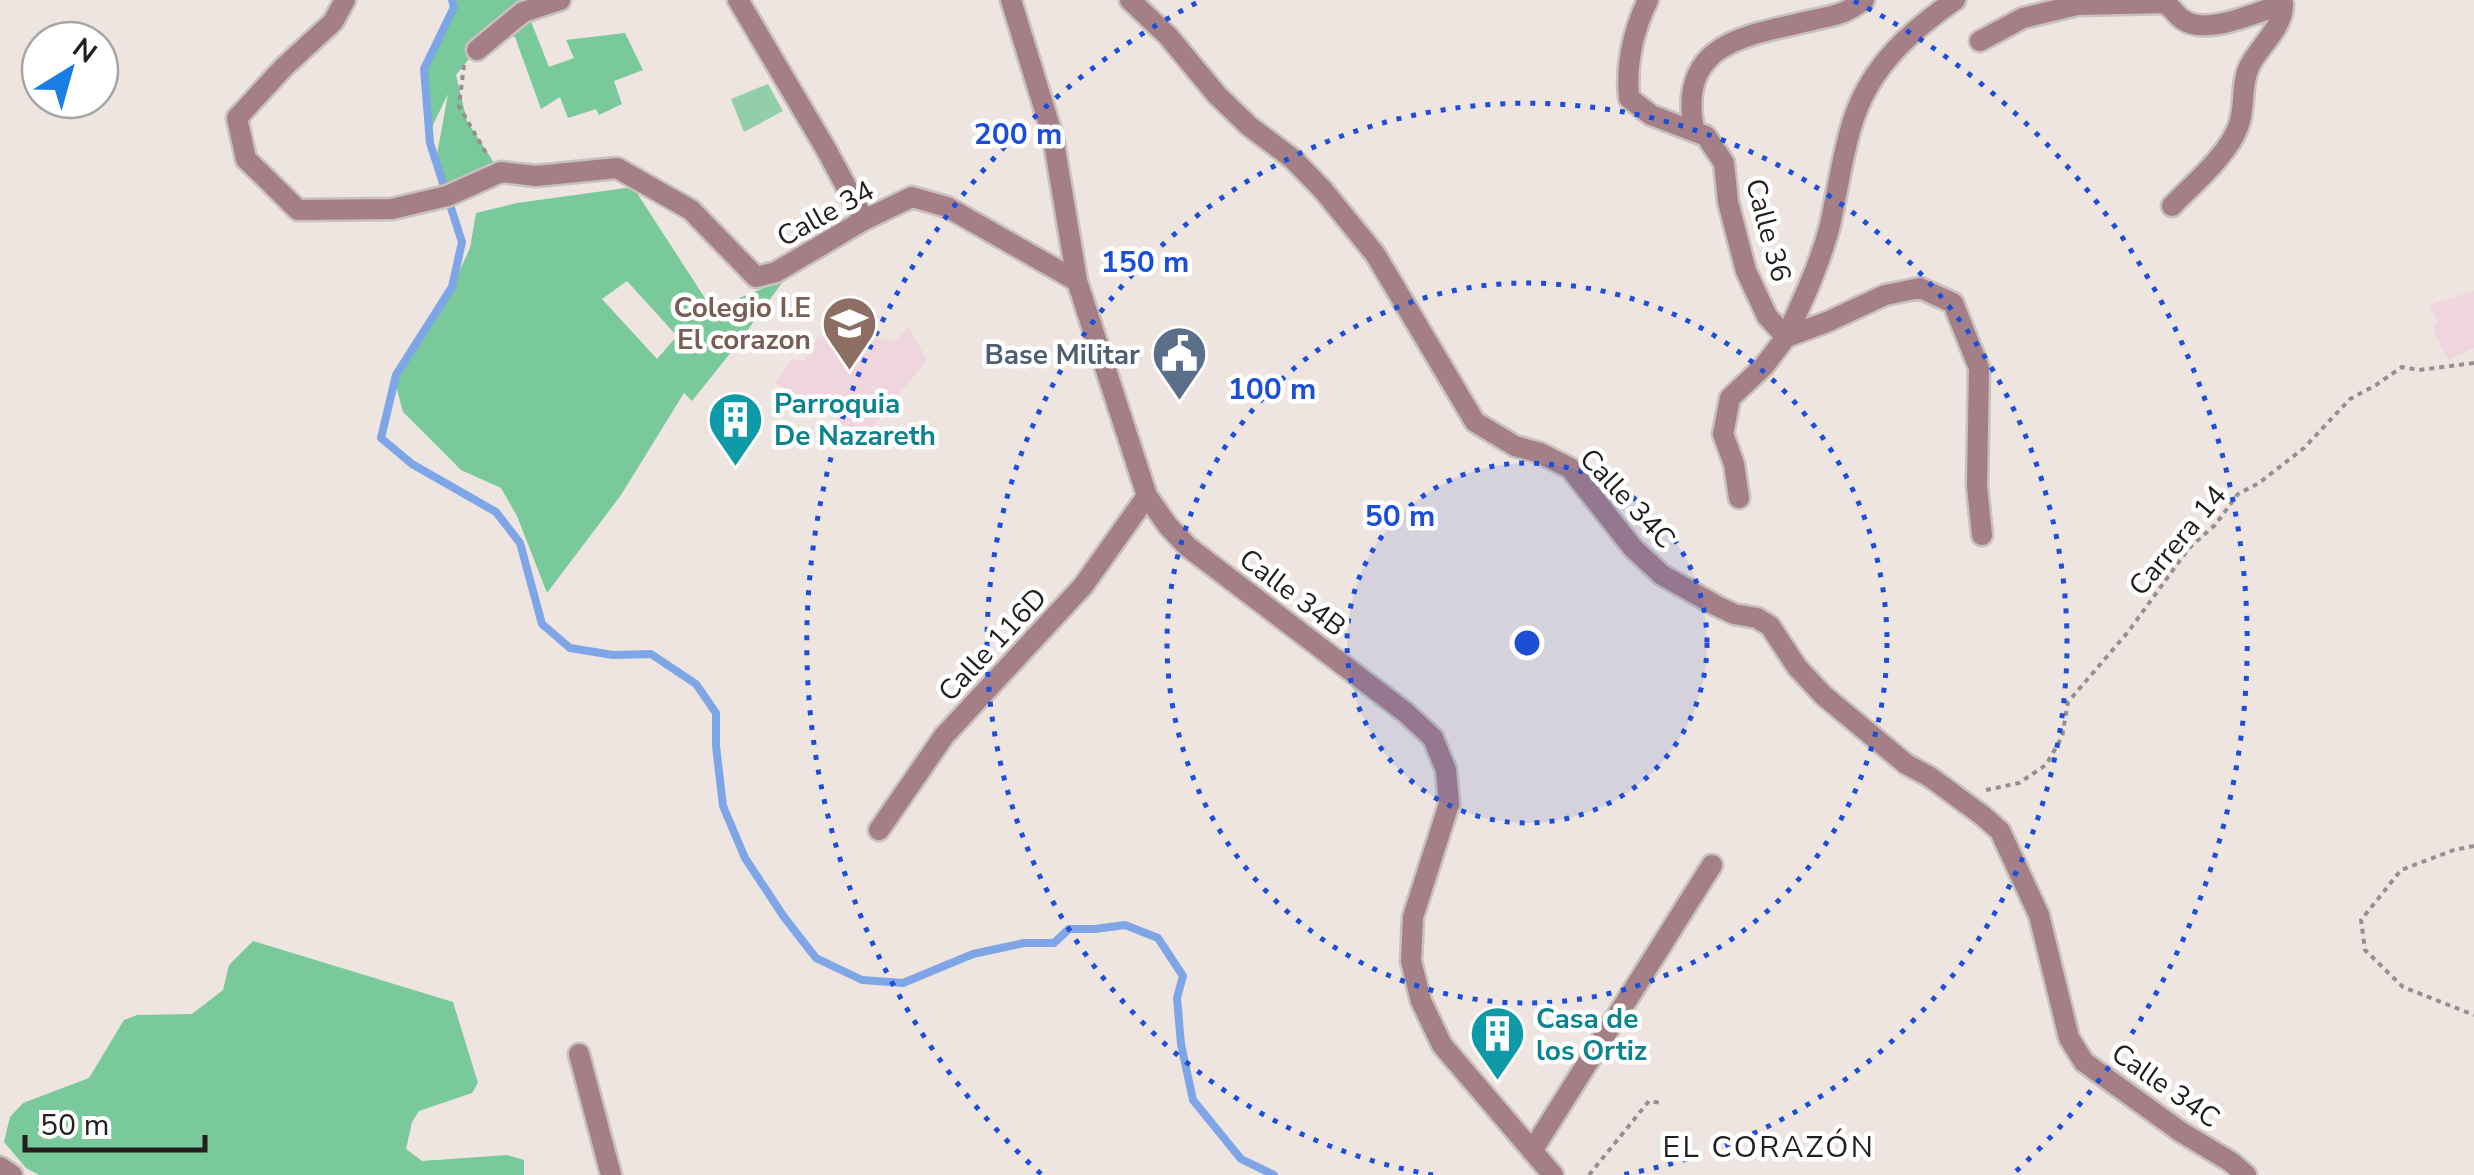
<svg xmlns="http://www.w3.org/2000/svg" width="2474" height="1175" font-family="'Nunito Sans',sans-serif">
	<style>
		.education { fill: #efd5dd }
		.green { fill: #93ceaa }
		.forest { fill: #79c99a; fill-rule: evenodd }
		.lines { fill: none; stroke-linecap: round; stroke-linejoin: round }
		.stream { stroke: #7ea6e7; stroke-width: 8 }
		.minor-casing { stroke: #c9c1bd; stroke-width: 25 }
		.path { stroke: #968f8c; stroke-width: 4; stroke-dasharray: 5 5; stroke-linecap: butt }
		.minor { stroke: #a57f87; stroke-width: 20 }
		.ring { fill: none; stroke: #1d4ed8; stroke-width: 5; stroke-dasharray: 5 10 }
		.labels { text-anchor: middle; stroke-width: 9; stroke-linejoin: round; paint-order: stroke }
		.street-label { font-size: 28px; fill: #231f1e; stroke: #fff }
		.education-label { font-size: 28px; font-weight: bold; fill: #785e54; stroke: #fff; text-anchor: end }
		.service-label { font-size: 28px; font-weight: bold; fill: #4e5e75; stroke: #fff; text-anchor: end }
		.culture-label { font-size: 28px; font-weight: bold; fill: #0d838f; stroke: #fff; text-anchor: start }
		.neighbourhood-label { font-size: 30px; letter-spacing: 2.5px; fill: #231f1e; stroke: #fff }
		.centre { fill: #1d4ed8; stroke: #fff; stroke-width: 5 }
		.ring-label { font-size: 30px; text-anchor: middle; font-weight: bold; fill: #1d4ed8; stroke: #fff; stroke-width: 9; stroke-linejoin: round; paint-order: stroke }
	</style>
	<rect width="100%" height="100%" fill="#eee5e0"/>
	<path class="education" d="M2474 291V348L2448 360 2436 336 2433 326 2438 324 2430 305Z
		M908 327 927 360 864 437 775 383 792 359 804 361 817 338 829 332 895 341Z"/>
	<path class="green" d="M768 84 783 111 744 132 731 99Z"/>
	<path class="forest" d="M453 0H541L477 49 456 75 467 121 500 172 448 195 436 160 448 94 429 133 424 69 454 7Z
		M530 19 549 67 574 58 566 40 625 33 643 70 614 81 622 104 599 115 596 109 568 118 560 97 541 109 515 37 501 36Z
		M633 187 712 309 784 280 736 346 692 401 684 393 621 495 547 593 517 516 501 488 461 470 403 412 395 382 452 287 470 248 476 213 517 203ZM627 281 677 336 657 359 602 299Z
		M253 941 453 1002 478 1083 472 1093 419 1111 412 1122 406 1149 422 1161 507 1155 524 1160V1175H39L26 1168 4 1142 10 1117 23 1103 89 1078 124 1020 137 1015 192 1014 223 990 229 965Z"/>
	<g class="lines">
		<path class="stream" d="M452 0 454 7 424 69 430 143 462 242 452 287 396 375 381 438 412 464 496 512 520 543 542 624 570 648 613 655 651 654 696 684 716 713V746L723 806 745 858 784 917 816 958 862 980 903 983 973 954 1024 943H1054L1069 929H1095L1125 925 1158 938 1183 976 1177 998 1181 1044 1193 1100 1241 1159 1274 1175"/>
		<defs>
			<path id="minor" d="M345 0 333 22 284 67 237 118 246 159 298 210 392 209 447 196 501 172 536 176 617 168 691 210 756 277 776 272 864 220 912 197 947 207 1077 281
				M738 0 826 149 864 220
				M1011 0 1053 137 1077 281 1147 496 1168 526 1188 547 1405 712 1433 738 1446 770 1449 804 1413 917 1411 961 1421 1001 1442 1045 1553 1175
				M1130 0 1168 36 1217 95 1249 126 1293 159 1323 190 1375 254 1475 422 1515 446 1540 453 1570 468 1633 548 1662 575 1717 606 1734 614 1757 618 1770 626 1797 667 1823 695 1906 764 1930 777 1983 816 2000 831 2039 915 2069 1038 2084 1062 2181 1132 2231 1162 2246 1175
				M1648 0C1633 31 1626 64 1629 98L1651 115 1706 136 1724 163 1728 202 1746 271 1767 316 1786 337 1764 366 1730 398 1723 434 1734 464 1739 498
				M1980 41 2023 18 2077 5 2164 3C2173 7 2174 14 2182 19 2205 37 2257 12 2283 4 2283 28 2261 44 2250 65 2240 84 2246 108 2238 127 2228 155 2193 184 2172 206
				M477 50 523 12 560 0
				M1694 130C1677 41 1747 36 1813 20 1823 18 1834 16 1844 12 1851 9 1858 4 1864 0
				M1786 337 1827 322 1885 295 1920 288 1953 303 1979 368 1977 486 1982 535
				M1786 337C1802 302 1819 266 1829 229 1838 192 1842 151 1855 115 1873 64 1912 30 1955 0
				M879 830 944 736 1083 586 1147 496
				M579 1054 611 1175
				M1532 1151 1712 865
				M0 1167 12 1175"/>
		</defs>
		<use href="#minor" class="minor-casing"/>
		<path class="path" d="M464 65 459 106 486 153
			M1986 790 2019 783 2046 765 2062 737 2068 702 2128 632 2189 548 2215 525 2238 494 2259 483 2304 448 2350 399 2376 385 2402 367 2419 370 2474 363
			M2474 846 2454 850 2401 870 2361 920 2365 950 2403 987 2474 1015
			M1589 1175 1649 1101 1661 1103"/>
		<use href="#minor" class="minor"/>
	</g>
	<circle cx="1527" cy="643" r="180" fill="#1d4ed8" fill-opacity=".12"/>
	<g class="ring">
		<circle cx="1527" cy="643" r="180"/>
		<circle cx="1527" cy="643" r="360"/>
		<path d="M1433 1175A540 540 0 1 1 1621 1175"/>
		<path d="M1041 1174A720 720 0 0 1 1200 1M1854 1A720 720 0 0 1 2013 1174"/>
	</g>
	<defs>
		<symbol id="school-pin" viewBox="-11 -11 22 30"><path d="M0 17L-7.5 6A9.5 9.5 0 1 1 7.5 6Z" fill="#8d6e63" stroke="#fff"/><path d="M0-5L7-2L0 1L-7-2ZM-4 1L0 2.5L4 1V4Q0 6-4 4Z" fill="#fff"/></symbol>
		<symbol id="civic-pin" viewBox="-11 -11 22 30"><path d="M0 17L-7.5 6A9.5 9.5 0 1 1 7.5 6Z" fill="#5c6f8a" stroke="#fff"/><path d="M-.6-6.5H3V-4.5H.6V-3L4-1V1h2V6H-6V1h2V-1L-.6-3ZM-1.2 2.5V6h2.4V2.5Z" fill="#fff"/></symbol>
		<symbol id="building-pin" viewBox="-11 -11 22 30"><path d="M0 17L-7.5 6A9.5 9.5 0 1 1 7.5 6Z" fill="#0f9aa8" stroke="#fff"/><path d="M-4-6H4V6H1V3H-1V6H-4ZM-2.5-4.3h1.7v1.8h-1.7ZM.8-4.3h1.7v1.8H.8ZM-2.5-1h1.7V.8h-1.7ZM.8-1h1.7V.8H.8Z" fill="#fff"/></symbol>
	</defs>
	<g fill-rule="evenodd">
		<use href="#school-pin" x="818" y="292" width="63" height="86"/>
		<use href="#civic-pin" x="1148" y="322" width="63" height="86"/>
		<use href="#building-pin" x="704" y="388" width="63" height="86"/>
		<use href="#building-pin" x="1466" y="1002" width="63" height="86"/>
	</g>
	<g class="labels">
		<g class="street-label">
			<text transform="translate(825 213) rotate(-29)" y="10">Calle 34</text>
			<text transform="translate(1769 230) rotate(75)" y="10">Calle 36</text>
			<text transform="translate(1628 498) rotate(47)" y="10">Calle 34C</text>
			<text transform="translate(2177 540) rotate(-50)" y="10">Carrera 14</text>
			<text transform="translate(1293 592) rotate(37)" y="10">Calle 34B</text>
			<text transform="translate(992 644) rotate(-47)" y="10">Calle 116D</text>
			<text transform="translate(2166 1085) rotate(35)" y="10">Calle 34C</text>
		</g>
		<g class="education-label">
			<text x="811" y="317">Colegio I.E<tspan x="811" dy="32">El corazon</tspan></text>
		</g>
		<g class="service-label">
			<text x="1140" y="364">Base Militar</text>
		</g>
		<g class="culture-label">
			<text x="774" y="413">Parroquia<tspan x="774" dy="32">De Nazareth</tspan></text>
			<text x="1536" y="1028">Casa de<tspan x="1536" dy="32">los Ortiz</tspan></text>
		</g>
		<g class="neighbourhood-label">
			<text x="1769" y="1157">EL CORAZÓN</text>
		</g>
	</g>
	<circle cx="1527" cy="643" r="15" class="centre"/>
	<g class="ring-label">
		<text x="1018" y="144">200 m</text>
		<text x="1145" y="272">150 m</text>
		<text x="1272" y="399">100 m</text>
		<text x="1400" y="526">50 m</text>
	</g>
	<g transform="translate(70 70) rotate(37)"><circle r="48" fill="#ffffff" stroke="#a7a5a5" stroke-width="2.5"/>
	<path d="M0-8L18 38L0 25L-18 38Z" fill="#197de5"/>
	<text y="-15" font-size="28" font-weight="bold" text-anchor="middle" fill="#231f1e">N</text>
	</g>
	<path d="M25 1135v15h180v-15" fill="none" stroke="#231f1e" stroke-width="5"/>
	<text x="40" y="1135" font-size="30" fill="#231f1e" stroke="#ffffff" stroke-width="8" paint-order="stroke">50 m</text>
</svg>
